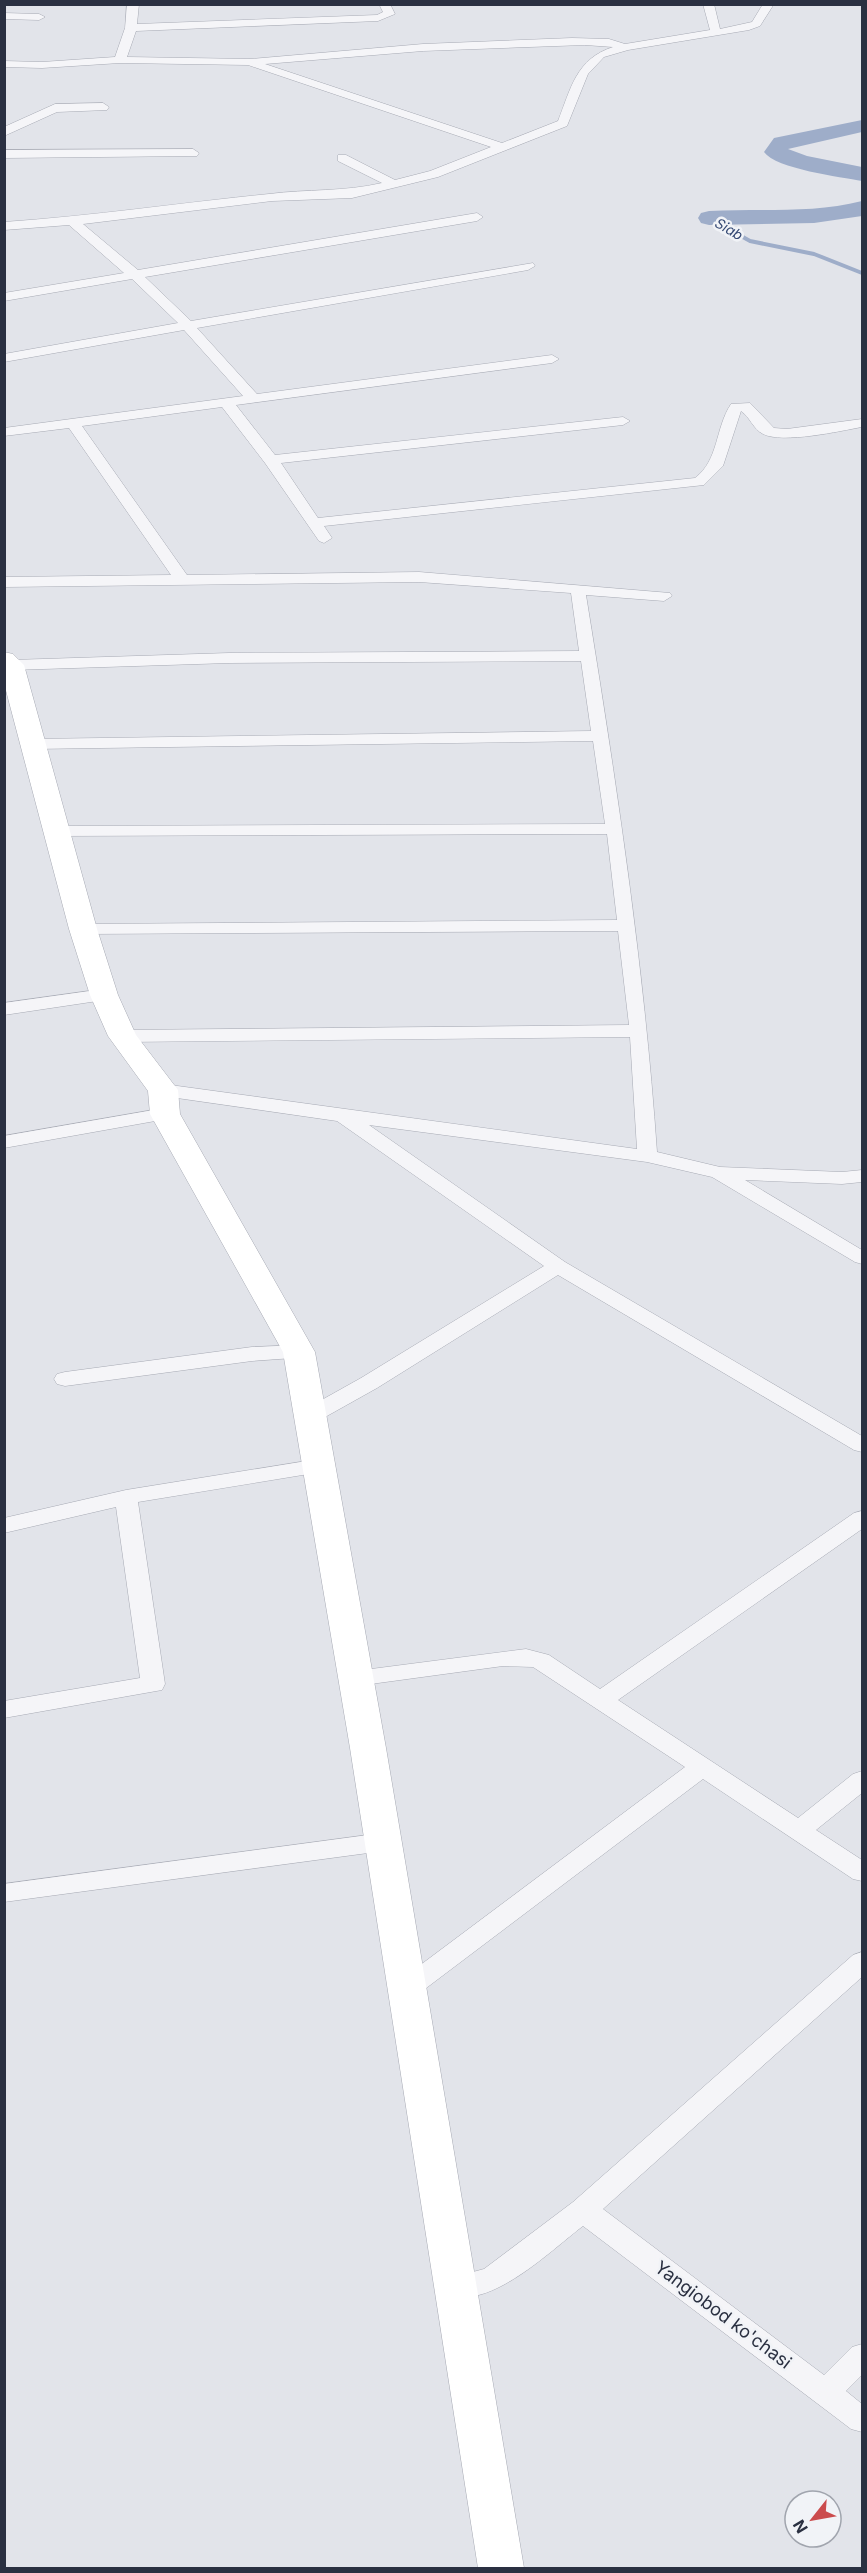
<svg xmlns="http://www.w3.org/2000/svg" width="867" height="2573" font-family="Inter,sans-serif">
	<style>
		.lines { fill: none; stroke-linecap: round; stroke-linejoin: round }
		.stream { stroke: #9eadc9; stroke-width: 4 }
		.river { fill: #9eadc9; fill-rule: evenodd }
		.street-casing { stroke: #a7aab4; stroke-width: 1 }
		.secondary-casing { stroke: #a7aab4; stroke-width: 1 }
		.street { fill: #f5f5f8; fill-rule: evenodd }
		.secondary { fill: #fff; fill-rule: evenodd }
		.labels { text-anchor: middle; stroke-width: 5; stroke-linejoin: round; paint-order: stroke }
		.far-water-label { font-size: 14px; font-style: italic; fill: #354974; stroke: #f1f3f7 }
		.near-street-label { font-size: 18px; fill: #2a3041; stroke: #f1f3f7 }
	</style>
	<rect width="100%" height="100%" fill="#e2e4ea"/>
	<g class="lines">
		<path class="stream" d="M709 218 750 241 814 254 862 273"/>
		<path class="river" d="M862 120V132L788 149 807 156 862 167V181C841 177 776 169 764 152L774 138Z
			M862 201V216L814 223 709 225 701 223 698 218 701 213 709 211C760 208 812 214 862 201Z"/>
		<defs>
			<path id="street" d="M127 4H139L137 24 377 15 383 12 379 4H390L395 14 378 21 136 31 127 57 251 59 423 44 572 38 609 39 625 44 710 30 703 4H714L720 29 752 22 763 4H774L760 26 749 30 628 50 604 57 588 74 567 126 438 177 352 198 272 201 83 224 138 270 477 213 483 217 477 221 145 277 191 321 533 263 535 266 528 270 197 328 257 394 552 355 559 359 552 363 236 405 275 455 623 417 630 421 623 425 281 463 318 518 695 478C719 460 715 428 731 404L750 403 774 428 787 429 862 419V427C840 431 783 444 763 434 753 429 750 417 741 411L723 466 704 485 324 526 332 538 324 543 319 541 265 463 222 407 82 426 187 575 419 572 670 593 672 596 664 601 586 595C616 780 644 964 657 1152L720 1167 842 1172 862 1170V1182L842 1184 745 1180 862 1250V1264L855 1262 712 1177 647 1162 369 1125 565 1262 862 1436V1452L854 1450 558 1275 377 1388 318 1421H302L299 1416 302 1411 361 1378 544 1266 337 1121 163 1096 156 1094 153 1090 156 1086 163 1084 637 1149 630 1037 122 1042 112 1036 122 1030 629 1025 618 931 83 934 74 929 83 924 617 920 607 834 55 836 46 831 55 826 605 824 593 741 32 749 24 744 32 739 591 731 581 661 229 663 12 670 4 666 6 662 12 660 229 653 579 651 571 593 419 582 4 587V577L171 575 69 428 4 436V428L243 396 184 330 4 362V354L178 323 132 279 4 301V293L124 273 69 225 4 230V222C93 216 180 203 269 194 307 189 344 192 382 183L338 161V155H346L395 180 430 171 491 147 248 65 120 63 42 68 4 67V61L42 62 115 57 125 28ZM585 45 613 47C576 59 571 88 558 121L502 143 265 64 423 51Z
				M4 13 39 14 45 17 39 20 4 19Z
				M103 103 109 107 107 110 57 112 4 136V127L55 104Z
				M193 149 199 153 197 156 4 158V150Z
				M104 989 113 995 111 999 4 1015V1003Z
				M165 1108 175 1114 172 1118 4 1148V1136Z
				M299 1345 307 1347 310 1352 307 1357 252 1361 65 1386 57 1384 54 1379 57 1374 65 1372 252 1347Z
				M319 1459 327 1461 330 1466 327 1471 138 1502 165 1684 162 1690 4 1718V1701L140 1678 116 1507 4 1533V1518L126 1490Z
				M862 1511V1529L618 1700 798 1818 853 1774 862 1771V1793L816 1830 862 1860V1881L853 1879 703 1779 417 1995 408 1998 399 1995 395 1988 399 1981 685 1767 533 1667 503 1666 356 1686 348 1684 344 1678 348 1672 526 1649 549 1655 600 1689 854 1513Z
				M383 1833 392 1836 396 1842 392 1848 383 1851 4 1902V1884Z
				M862 1952V1977L603 2209 824 2375 852 2347 862 2344V2375L846 2391 862 2404V2432L851 2429 583 2226C550 2251 491 2310 447 2295L443 2287 447 2279 484 2269 573 2202 853 1955Z"/>
			<path id="secondary" d="M4 652 13 654 24 665 97 929 118 995 136 1035 178 1090 180 1114 315 1352 386 1748 524 2568H478L350 1748 283 1352 150 1114 148 1091 108 1036 90 995 69 929 4 683Z"/>
		</defs>
		<use href="#street" class="street-casing"/>
		<use href="#secondary" class="secondary-casing"/>
		<use href="#street" class="street"/>
		<use href="#secondary" class="secondary"/>
	</g>
	<g class="labels">
		<g class="far-water-label">
			<text transform="translate(729 229) rotate(30)" y="5">Siab</text>
		</g>
		<g class="near-street-label">
			<text transform="translate(723 2315) rotate(37)" y="6">Yangiobod ko'chasi</text>
		</g>
	</g>
	<rect width="867" height="2573" fill="none" stroke="#2a3041" stroke-width="12"/>
	<g transform="translate(813 2519) rotate(239)"><circle r="28" fill="#f1f3f7" stroke="#a1a5ae" stroke-width="1.5"/>
	<path d="M0-4.5L10 22L0 15L-10 22Z" fill="#cb4b4d"/>
	<text y="-9" font-size="16" font-weight="bold" text-anchor="middle" fill="#2a3041">N</text>
	</g>
</svg>
